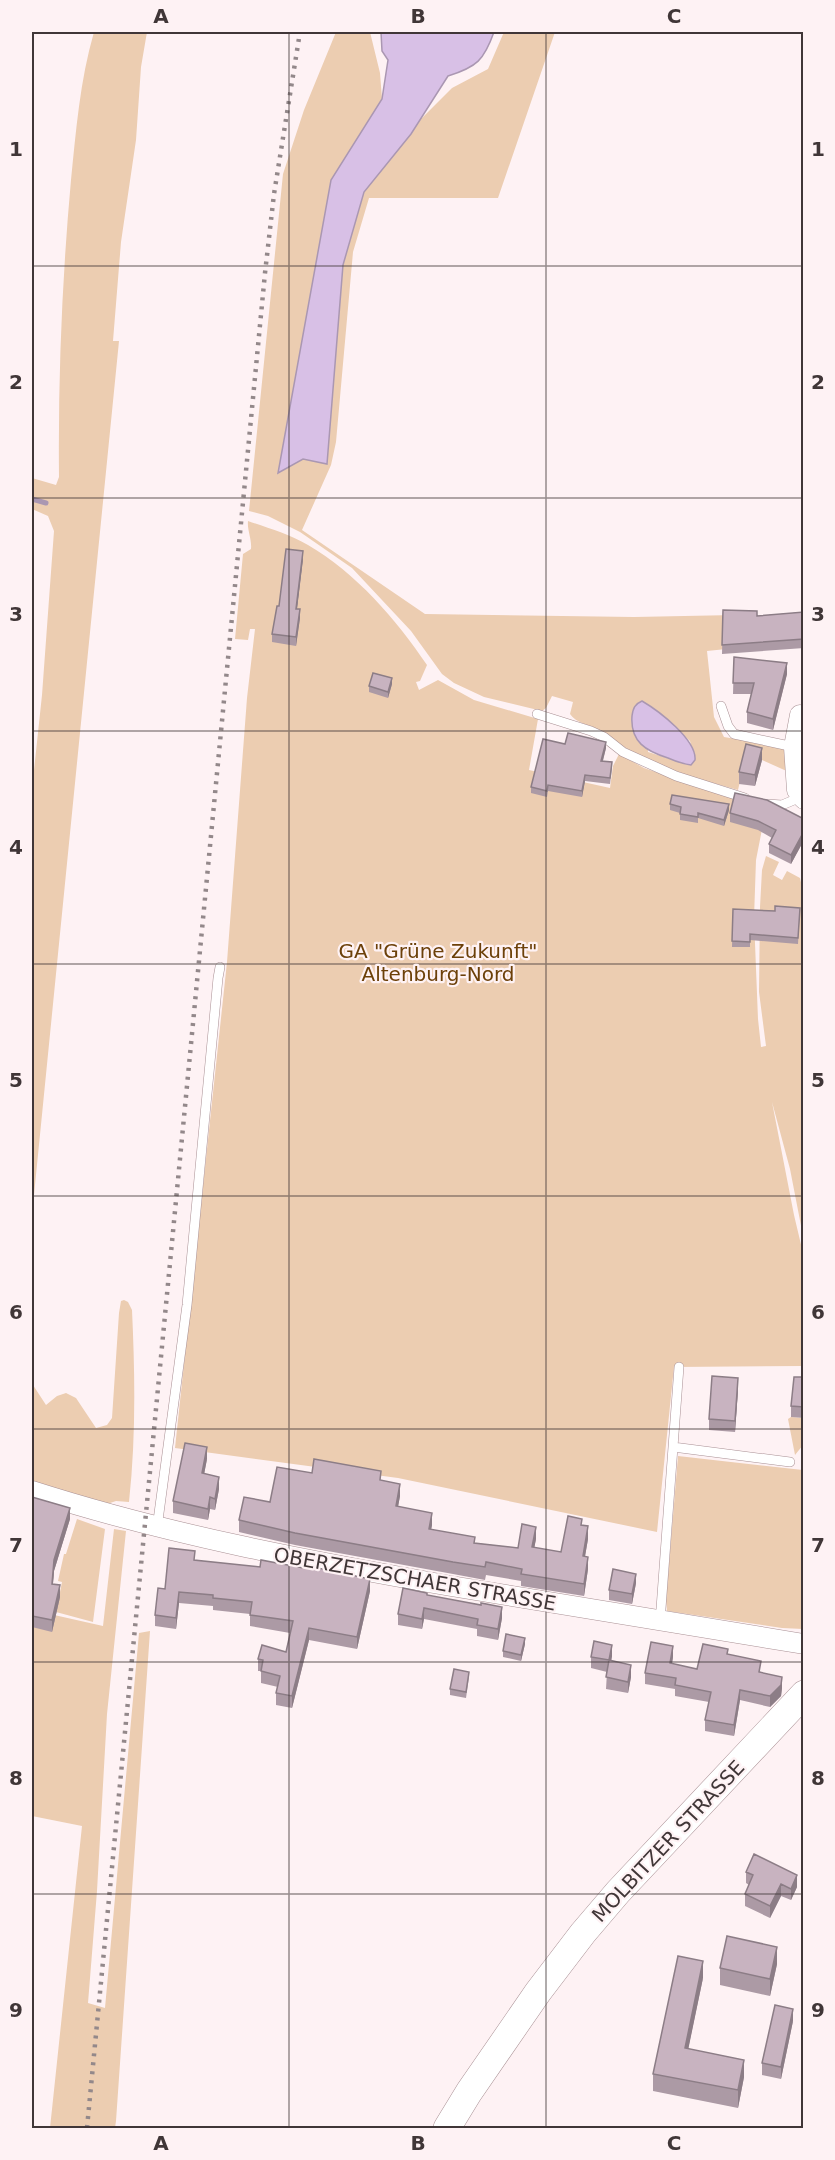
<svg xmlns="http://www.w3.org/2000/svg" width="835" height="2160" font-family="'DejaVu Sans',sans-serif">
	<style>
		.green { fill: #eccdb1; fill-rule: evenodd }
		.water { fill: #d8c0e6; stroke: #aa97b2; stroke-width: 1.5 }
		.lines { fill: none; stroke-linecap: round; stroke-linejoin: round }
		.stream { stroke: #aa97b2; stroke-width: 5 }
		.lane-casing { stroke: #a99094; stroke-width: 10 }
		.street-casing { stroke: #a99094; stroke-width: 21 }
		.secondary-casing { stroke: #a99094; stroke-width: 28 }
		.lane { stroke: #fff; stroke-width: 9 }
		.street { stroke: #fff; stroke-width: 20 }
		.secondary { stroke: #fff; stroke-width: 27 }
		.rail { stroke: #93888a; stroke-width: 4.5; stroke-dasharray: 3 6; stroke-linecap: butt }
		.wall { fill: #ac9aa5 }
		.shaded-wall { fill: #8c7d86 }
		.building { fill: #c8b3c0; stroke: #8c7d86; stroke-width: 1.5 }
		.grid { fill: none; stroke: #403637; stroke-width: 1.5; stroke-opacity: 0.55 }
		.labels { text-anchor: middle; stroke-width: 4.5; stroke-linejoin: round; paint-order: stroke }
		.park-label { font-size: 20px; fill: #6c4009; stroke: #fef2f4 }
		.street-label { font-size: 20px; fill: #403637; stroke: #fef2f4 }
		.neatline { fill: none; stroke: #403637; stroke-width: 2 }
		.grid-label { font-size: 20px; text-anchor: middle; font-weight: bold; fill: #403637 }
	</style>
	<rect width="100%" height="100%" fill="#fef2f4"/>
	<path class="green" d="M94 32H147L141 67 136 140 121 242 113 341H119L32 1215V789L42 695 54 531 48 516 32 509V478L56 485 59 477C58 378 62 279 71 180 76 131 80 80 94 32Z
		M336 32H370L380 73 382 99 422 118 452 88 488 69 504 32H555L498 198H369L353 252 336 442 331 465 302 530 425 614 634 617 735 615 736 648 707 651 714 717 724 737 789 748 791 773 762 760 746 756 738 790C701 780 662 769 629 750 618 744 609 736 598 730 588 724 576 723 570 714L573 702 552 696 546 708 542 711 484 697 454 683 442 674 411 631 352 568 300 532 268 516 249 511 283 174 304 110ZM649 705 690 741 695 760 690 765 648 752Z
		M248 521C268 528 289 534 308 545 356 573 396 619 427 665L420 681 416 682 419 690 438 680 474 700 538 719 529 770 610 788 613 766 619 754 644 768 746 803 765 814 756 860 754 918 758 1019 761 1047 766 1046 759 992 760 907 762 870 766 856 779 862 773 875 782 880 787 871 800 878 803 891V1236L790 1169 772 1102 794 1215 803 1253V1366L674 1367 657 1532 398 1478 175 1448 227 962 247 698 255 629H250L248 640 235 639 243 554 251 549C252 539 247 530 248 521Z
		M124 1300 128 1302 132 1310C135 1375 136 1438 129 1502L116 1501 107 1504 32 1483V1370L33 1385 46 1405 57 1396 66 1393 76 1398 96 1428 107 1425 112 1418 119 1313 121 1301Z
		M791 1417 803 1418V1445L795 1455 788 1419Z
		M678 1456 803 1470V1629L782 1628 667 1611 666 1600Z
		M77 1519 105 1529 93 1622 56 1612 62 1582 58 1581 64 1554H66Z
		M114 1529 126 1531 107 1714 97 1891 88 2003 105 2008 139 1633 150 1631 116 2121 115 2128H50L82 1826 32 1816V1610L103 1626Z"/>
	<path class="water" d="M381 32H494C484 60 477 67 448 76L411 134 364 192 343 265 327 464 303 459 278 473 331 180 382 99 388 60 382 51Z
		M642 701C659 711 697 740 695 760L691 765C683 764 675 761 668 758 646 751 630 742 632 716 633 708 635 704 642 701Z"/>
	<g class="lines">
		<path class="stream" d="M32 499 46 503"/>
		<defs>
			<path id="lane" d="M721 706 728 726 734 734 794 747
				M537 714 591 731 604 737 623 752 676 776 745 798
				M767 804 782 805 801 797
				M673 1447 679 1367
				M157 1528 187 1305 218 978 220 967
				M660 1622 673 1447 790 1462"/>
			<path id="street" d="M800 715 794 747 797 790 804 799
				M32 1491C169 1535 309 1561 451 1586 568 1606 686 1625 804 1644"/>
			<path id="secondary" d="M447 2128 469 2092 538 1992 583 1933 618 1892 804 1694"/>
		</defs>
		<use href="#lane" class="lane-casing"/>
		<use href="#street" class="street-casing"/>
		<use href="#secondary" class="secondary-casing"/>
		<use href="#lane" class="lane"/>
		<use href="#street" class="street"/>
		<use href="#secondary" class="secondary"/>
		<path class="rail" d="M87 2128 265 273 274 194 300 32"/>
	</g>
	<path class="wall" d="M303 559 297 609 300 618 296 646 272 642V634L279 606Z
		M723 610 757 616 804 612V648L722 654Z
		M734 657 787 674 773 730 747 723V712L751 694H733Z
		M392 684 388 698 369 692V686Z
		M606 748 603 761 612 768 610 784 585 781 582 797 548 791 547 797 531 793V787Z
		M762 760 755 786 739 784V772Z
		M670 804 729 810 724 826 698 818V823L680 820V813L670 810Z
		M730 813 804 819V840L791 864 769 853V844L772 838 758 830 730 822Z
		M800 908 798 944 750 940V947H732L733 909 775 911Z
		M804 1377V1418L791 1417V1406Z
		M738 1390 735 1432 709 1430V1419Z
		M207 1459 204 1474 219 1489 215 1510 210 1509 208 1520 173 1513V1501Z
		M312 1473 381 1481 400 1496 398 1506 432 1525 431 1529 475 1543 518 1548 536 1539 534 1548 561 1552 582 1525 588 1539 585 1556 588 1569 584 1596 521 1586V1581L486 1575 485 1580 453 1574 295 1545 239 1532V1520L270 1502Z
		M32 1497 70 1519 54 1571 53 1584 60 1597 52 1632 32 1627Z
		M195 1560 370 1591 357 1649 309 1640 292 1708 276 1705V1693L278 1687 261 1683V1671H258V1659L286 1652 290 1633 250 1626V1614L213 1610V1606L179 1603 176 1629 155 1626V1615Z
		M636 1583 632 1604 609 1600V1590Z
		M427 1595 502 1618 498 1640 477 1636V1629L424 1619 422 1629 398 1625V1614Z
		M525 1644 521 1661 503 1657V1651Z
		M728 1654 761 1672 782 1688 781 1696 770 1707 740 1700 734 1736 705 1731V1720L709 1702 675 1696V1689L645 1684V1673L673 1657 672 1664 697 1669Z
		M612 1656 611 1661 631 1677 628 1693 606 1689 607 1672 591 1668V1657Z
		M469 1677 466 1698 450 1695V1689Z
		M746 1872 797 1887 791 1900 781 1896 770 1918 745 1906V1894L749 1885 746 1883Z
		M777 1964 770 1996 720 1985V1968Z
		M703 1978 688 2049 744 2077 738 2108 653 2091V2074Z
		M793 2021 781 2079 762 2075V2063Z"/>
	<path class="shaded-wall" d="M303 551V559L296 617V609Z
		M300 609V618L296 646V637Z
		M787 663V674L773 730V719Z
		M392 678V684L388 698V692Z
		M606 742V748L601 767V761Z
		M762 748V760L755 786V775Z
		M585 775V781L582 797V791Z
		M729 804V810L724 826V820Z
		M804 831V840L791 864V855Z
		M738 1378V1390L735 1432V1421Z
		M207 1447V1459L202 1485V1473Z
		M219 1477V1489L215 1510V1499Z
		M400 1484V1496L396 1518V1506Z
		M210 1497V1509L208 1520V1509Z
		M70 1508V1519L54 1571 52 1595V1584L54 1560Z
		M432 1513V1525L429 1541V1529Z
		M588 1526V1539L583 1568V1556Z
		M536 1527V1539L532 1560V1547Z
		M588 1557V1569L584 1596V1584Z
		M636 1574V1583L632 1604V1594Z
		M370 1579V1591L357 1649V1637Z
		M60 1585V1597L52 1632V1620Z
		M179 1592V1603L176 1629V1618Z
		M502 1607V1618L498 1640V1629Z
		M424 1608V1619L422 1629V1619Z
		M309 1628V1640L292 1708V1696Z
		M525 1638V1644L521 1661V1655Z
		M612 1645V1656L609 1672V1660Z
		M673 1646V1657L670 1674V1663Z
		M631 1665V1677L628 1693V1682Z
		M782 1677V1688L781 1696 770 1707V1696Z
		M740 1690V1700L734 1736V1725Z
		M797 1875V1887L791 1900V1889Z
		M781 1884V1896L770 1918V1906Z
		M777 1947V1964L770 1996V1979Z
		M703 1961V1978L685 2065V2048Z
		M793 2009V2021L781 2079V2067Z
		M744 2060V2077L738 2108V2090Z"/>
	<path class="building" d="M286 549 303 551 296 609H300L296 637 272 634 277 606H279Z
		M723 610 757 611V616L804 612V639L722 645Z
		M734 657 787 663 773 719 747 712 754 683H733Z
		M373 673 392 678 388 692 369 686Z
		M568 733 606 742 601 761 612 762 610 778 585 775 582 791 548 785 547 791 531 787 543 739 565 744Z
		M746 744 762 748 755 775 739 772Z
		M735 793 767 800 804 819V831L791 855 769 844 776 830 758 821 730 813Z
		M672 795 729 804 724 820 698 813V817L680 814 681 807 670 804Z
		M775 906 800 908 798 938 750 934V942L732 941 733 909 775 911Z
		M712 1376 738 1378 735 1421 709 1419Z
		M794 1377H804V1407L791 1406Z
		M185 1443 207 1447 202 1473 219 1477 215 1499 210 1497 208 1509 173 1501Z
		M314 1459 381 1471 380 1480 400 1484 396 1506 432 1513 429 1529 475 1537 474 1543 518 1548 522 1524 536 1527 532 1547 561 1552 568 1516 582 1519 581 1525 588 1526 583 1556 588 1557 584 1584 521 1574 522 1569 486 1562 485 1567 453 1562 295 1533 239 1520 244 1497 270 1502 277 1467 312 1473Z
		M32 1497 70 1508 54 1560 52 1584 60 1585 52 1620 32 1616Z
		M169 1548 195 1551 194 1560 260 1567 261 1560 303 1568 304 1565 370 1579 357 1637 309 1628 292 1696 276 1693 280 1676 261 1671 263 1660 258 1659 262 1645 286 1652 293 1621 250 1615 252 1602 213 1598V1595L179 1592 176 1618 155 1615 158 1588 165 1589Z
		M613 1569 636 1574 632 1594 609 1590Z
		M403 1588 427 1593V1595L481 1605V1603L502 1607 498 1629 477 1625 478 1619 424 1608 422 1619 398 1614Z
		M506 1634 525 1638 521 1655 503 1651Z
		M594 1641 612 1645 609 1660 591 1657Z
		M651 1642 673 1646 670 1663 697 1669 703 1644 728 1649 727 1654 761 1661 759 1672 782 1677 781 1685 770 1696 740 1690 734 1725 705 1720 711 1692 675 1685 676 1678 645 1673Z
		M609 1660 631 1665 628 1682 606 1677Z
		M454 1669 469 1672 466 1692 450 1689Z
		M754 1854 797 1875 791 1889 781 1884 770 1906 745 1894 753 1875 746 1872Z
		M727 1936 777 1947 770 1979 720 1968Z
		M678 1956 703 1961 685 2048 744 2060 738 2090 653 2074Z
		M775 2005 793 2009 781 2067 762 2063Z"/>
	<path class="grid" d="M289 32V2128M546 32V2128M32 266H804M32 498H804M32 731H804M32 964H804M32 1196H804M32 1429H804M32 1662H804M32 1894H804"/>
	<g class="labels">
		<g class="park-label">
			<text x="438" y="958">GA "Grüne Zukunft"<tspan x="438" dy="23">Altenburg-Nord</tspan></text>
		</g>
		<g class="street-label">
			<text transform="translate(415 1579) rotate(10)" y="7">OBERZETZSCHAER STRASSE</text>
			<text transform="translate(668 1841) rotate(-47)" y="7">MOLBITZER STRASSE</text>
		</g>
	</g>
	<rect width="835" height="2160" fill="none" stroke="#fef2f4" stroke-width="66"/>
	<rect x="33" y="33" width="769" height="2094" class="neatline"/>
	<g class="grid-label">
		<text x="161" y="23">A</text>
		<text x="418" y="23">B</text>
		<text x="674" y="23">C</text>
		<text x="16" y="156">1</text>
		<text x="818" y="156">1</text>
		<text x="16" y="389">2</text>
		<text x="818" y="389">2</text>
		<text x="16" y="621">3</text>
		<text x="818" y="621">3</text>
		<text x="16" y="854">4</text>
		<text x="818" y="854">4</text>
		<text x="16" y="1087">5</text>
		<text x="818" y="1087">5</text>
		<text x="16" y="1319">6</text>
		<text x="818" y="1319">6</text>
		<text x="16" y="1552">7</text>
		<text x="818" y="1552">7</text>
		<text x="16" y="1785">8</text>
		<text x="818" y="1785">8</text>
		<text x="16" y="2017">9</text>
		<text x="818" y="2017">9</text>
		<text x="161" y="2150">A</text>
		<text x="418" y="2150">B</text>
		<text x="674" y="2150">C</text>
	</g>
</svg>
